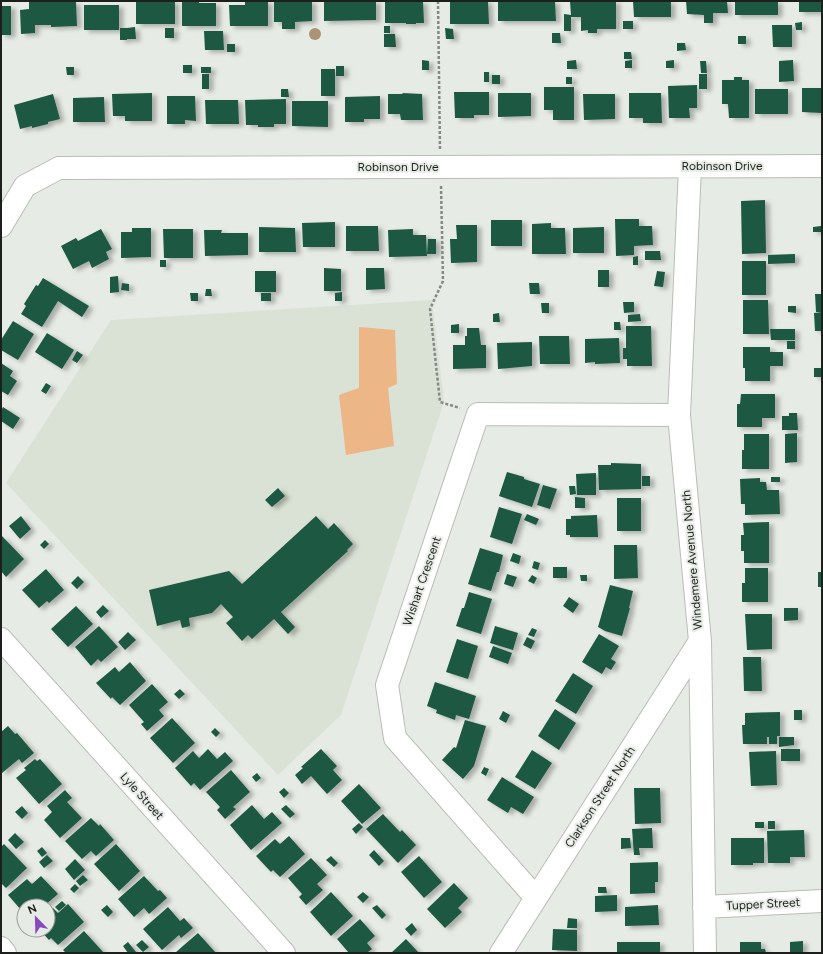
<svg xmlns="http://www.w3.org/2000/svg" width="823" height="954" font-family="Figtree,sans-serif">
	<style>
		.built { fill: #dae1d5 }
		.green { fill: #ecb686 }
		.building { fill: #1c5843; filter: url(#shadow) }
		.lines { fill: none; stroke-linecap: round; stroke-linejoin: round }
		.minor-casing { stroke: #b9bcb7; stroke-width: 24 }
		.path { stroke: #858984; stroke-width: 2.5; stroke-dasharray: 3 2; stroke-linecap: butt }
		.minor { stroke: #fff; stroke-width: 22 }
		.tree { fill: #ab9375 }
		.labels { text-anchor: middle; stroke-width: 4; stroke-linejoin: round; paint-order: stroke }
		.street-label { font-size: 12px; fill: #1d1f1d; stroke: #e7ebe5 }
	</style>
	<defs>
		<filter id="shadow"><feDropShadow dx="4.5" dy="2.5" stdDeviation="2" flood-color="#0004"/></filter>
	</defs>
	<rect width="100%" height="100%" fill="#e7ebe5"/>
	<path class="built" d="M432 300 444 402 341 715 278 775 6 483 111 320Z"/>
	<path class="green" d="M359 327 395 330 397 384 388 388 394 446 346 455 339 395 359 388Z"/>
	<path class="building" d="M29 1H51V2H76L77 26 51 27V25H35V33L21 34 20 10 29 9Z
		M150 1H175V24H136V2H150Z
		M182 1H199V3H216V26H182Z
		M245 1H268V26H230L229 5H245Z
		M274 1H312V21L295 22V29H282V22H274Z
		M324 1H376V20L324 21Z
		M385 1H423L424 23H416V24H406V23H385Z
		M450 1H488L489 24H450Z
		M498 1H555L556 21H498Z
		M570 1H616V29H597V33H588V30L581 31V17H571V31H564V14L571 15Z
		M633 1H671V17H634Z
		M686 1H727L728 13H713V23H704V15L687 14Z
		M735 1H778V15H735Z
		M799 1H822V12H799Z
		M84 5H119V30H84Z
		M1 6H11V35H1Z
		M623 21H633V29H623Z
		M802 22V30H796L795 23Z
		M772 25H792V47H773Z
		M384 26H390V33H384Z
		M135 27 136 39H127V28Z
		M120 28H127V40H120Z
		M165 28H174V38H165Z
		M445 28 453 29 454 39H446Z
		M204 31H223L224 50H205Z
		M552 33H560L561 43H552Z
		M384 34H395L396 47H384Z
		M738 36H746V44H738Z
		M677 43H685L686 50 677 51Z
		M227 44H235V52H227Z
		M624 52H631L632 59H624Z
		M422 60 429 61V70H422Z
		M576 60 577 69H567V61Z
		M632 60V68H625V61Z
		M674 60V68H666V61Z
		M793 60 794 81 779 82V61Z
		M700 61H706L707 73H701Z
		M183 65H192V73H183Z
		M336 66H344V76H336Z
		M66 67H74V75H67Z
		M201 67H211V73H201Z
		M321 69H335V96H321Z
		M484 72H489V82H484Z
		M202 74H209V89H202Z
		M699 74H707V89H699Z
		M492 75H500V84H492Z
		M566 77H572V84H566Z
		M734 77H742V80H749V118H729L728 104H722V80H734Z
		M697 85V108H689L690 118H669L668 86Z
		M544 87H574V120H553V110H544Z
		M802 88H822V113L802 112Z
		M281 89H288L289 97H281Z
		M755 89H788V114H755Z
		M454 92H489V115H474V118H455Z
		M152 93V121H125V116H113L112 94Z
		M402 93 422 94 423 120H401L400 114H388V94H403Z
		M498 93H531V116L498 117Z
		M629 93H661L662 123H643V118H629Z
		M53 94 60 119 48 122V124L32 128V126L20 129 14 105Z
		M583 94H615V119L584 120Z
		M167 96H195L196 121 185 120V124H167Z
		M380 96V119H364V122H345V97Z
		M104 97 105 122H73V98Z
		M286 99V124H274V127H258V125H246L245 100Z
		M205 100H238L239 124H206Z
		M292 101H328V127L292 126Z
		M765 200 766 253 742 254 741 201Z
		M615 219H639V226H652L653 245 634 246V255L616 256Z
		M491 220H522V246H491Z
		M335 222V247H303L302 223Z
		M551 223V228H565L566 254H532V224Z
		M456 225H477V262L451 263 450 239H457Z
		M346 226H378L379 251H346Z
		M821 226V232H813V227Z
		M259 227 295 228 296 252H259Z
		M604 227V253H573V228Z
		M132 228H151V257L121 258V232H132Z
		M101 229 112 249 106 252 109 259 92 268 89 261 73 269 61 246 76 238 78 241Z
		M163 229H193V258H164Z
		M413 229V235H426L427 256 389 257 388 230Z
		M204 230H222L221 233H248V255L205 256Z
		M428 239H436V254H427Z
		M645 251H660L661 260H645Z
		M795 254V263L768 264V255Z
		M638 256V265H633V257Z
		M160 260H166V267H160Z
		M742 261H766V295H742Z
		M324 268 341 269V291H324Z
		M366 268H384L385 289 366 290Z
		M598 270H609V287H598Z
		M255 271H276V292H255Z
		M657 271 665 272 663 287 654 286Z
		M118 276 119 292 110 293V277Z
		M43 278 89 306 82 317 58 301 42 327 21 314 26 306 24 304 36 285 38 286Z
		M122 283 129 284V291L121 290Z
		M529 283H539L540 294H530Z
		M206 289H211L212 296H205Z
		M342 292V301H335V293Z
		M190 293H198V301H191Z
		M261 293H271V301H261Z
		M815 294H822V312H816Z
		M743 300H768L769 334H743Z
		M623 302H634V312L624 313Z
		M541 303H549V313H542Z
		M788 306H796V313L788 312Z
		M822 312V331H815L814 313Z
		M499 313 500 322H493V314Z
		M640 314 641 321 628 322V315Z
		M13 321 34 334 18 360 1 350V340Z
		M614 322H620L621 330H614Z
		M459 324V333H451V325Z
		M626 326H651L652 366H627V359H623V348H626Z
		M467 328H479L481 345H486V368L453 369V345H465V336H467Z
		M770 329H795V340H771Z
		M47 333 74 350 62 369 35 352Z
		M539 336H569L570 364H540Z
		M619 338 620 363 595 364V362L585 363V339Z
		M787 341H795V349H787Z
		M532 342V366L498 369 497 343Z
		M743 347H770V352H783V366H770V381H745V368H743Z
		M77 351 83 355 77 363 72 360Z
		M1 363 13 371 10 376 17 381 8 395 1 391Z
		M814 368H822V377H814Z
		M46 383 51 386 46 394 41 391Z
		M741 394H775V418H762V427H737V404H740Z
		M3 407 20 418 13 429 1 421V411Z
		M789 413H797L798 430H782V416H789Z
		M797 433V462L785 463V434Z
		M744 434H769V469H742V450H744Z
		M611 463 641 464V489L599 490 598 465H611Z
		M507 472 524 477V479L540 484 532 507 499 496Z
		M596 473V495H577L576 474Z
		M642 476H650V486H642Z
		M771 477H780V482H771Z
		M760 478V482H766L767 490H779L780 514 745 515V504H741L740 479Z
		M543 485 557 489 550 509 537 505Z
		M569 486H575L576 494 570 495Z
		M278 488 285 496 272 507 265 500Z
		M575 497 585 498V508H575Z
		M617 498H641V531H617Z
		M499 507 522 514 512 544 490 537Z
		M527 514 539 519 536 525 524 520Z
		M597 515 598 537H570V535H566V519H571V516Z
		M21 516 31 529 20 539 9 526Z
		M316 516 328 529 334 523 353 544 347 550 348 551 281 612 295 627 288 634 274 619 252 639 248 635 242 641 226 623 233 617 221 604 212 613 189 618 190 626 182 628 180 620 157 626 149 590 229 571 242 584Z
		M769 522V563H744V551H741V535H744L743 523Z
		M2 536 24 559 6 577 1 571V537Z
		M45 540 49 544 44 549 40 545Z
		M614 545H637L638 578 614 579Z
		M480 548 503 555 499 572H497L491 591 468 584Z
		M513 553 521 556 519 564 510 561Z
		M534 561 540 563 538 570 532 568Z
		M553 567H567V578H553Z
		M745 568H768V602H742V583H745Z
		M46 569 64 590 49 603 47 601 39 608 22 590Z
		M818 572H822V587H818Z
		M507 574 517 577 513 587 504 584Z
		M532 575 537 578 534 584 528 581Z
		M580 575H587V581H581Z
		M78 576 84 582 77 589 71 583Z
		M610 585 633 591 629 608H630L622 636 605 631 598 627Z
		M469 592 492 599 481 634 456 626 462 608H464Z
		M569 597 579 604 573 613 563 606Z
		M103 605 109 611 101 618 96 612Z
		M76 606 93 624 68 647 51 629Z
		M784 608H798V620L784 621Z
		M745 614H772V649L747 650Z
		M99 626 118 647 101 662 98 659 91 666 75 647Z
		M495 626 518 633 513 650 490 643Z
		M532 628 537 630 534 637 528 635Z
		M128 632 136 640 125 650 118 642Z
		M599 634 619 646 611 659 616 662 611 670 606 667 602 674 582 662Z
		M527 637 535 641 531 649 523 645Z
		M457 639 478 646 468 679 446 672Z
		M493 646 512 653 508 664 489 657Z
		M743 657H761L762 691H744Z
		M130 662 146 681 120 705 112 697 111 699 96 683 115 667 119 672Z
		M573 673 593 686 576 714 555 701Z
		M435 682 476 696 469 719 456 715 455 720 436 713 437 710 427 706Z
		M152 684 168 702 159 710 164 716 147 731 141 724 144 722 129 705Z
		M180 689 185 694 179 699 174 694Z
		M555 709 576 723 559 750 538 736Z
		M794 710H802V720H794Z
		M503 711 510 715 506 723 499 719Z
		M780 712V736H777V744H769V737H767V744H743L742 725H745V713Z
		M172 718 195 743 173 763 150 738Z
		M465 720 486 726 474 766 463 779 442 760 454 747 456 748Z
		M8 726 15 734 17 733 34 753 22 763 19 759 2 773 1 772V732Z
		M215 728 220 733 216 737 211 732Z
		M779 737H794V745L779 747Z
		M208 749 217 759 225 752 233 761 200 790 194 783 191 786 175 768 193 751 199 758Z
		M321 749 337 766 333 770 342 780 327 794 311 776 302 784 295 775 303 768 301 767Z
		M781 749H800V761H781Z
		M532 750 552 763 535 789 515 777Z
		M776 751 777 785 751 786 749 752Z
		M35 759 37 761 40 759 62 784 39 804 16 778 26 770 24 768Z
		M484 767 489 769 486 776 481 773Z
		M231 770 250 792 233 807 236 809 225 819 217 810 220 807 206 792Z
		M257 773 261 778 256 782 252 777Z
		M502 777 534 797 523 814 511 807 508 813 487 800Z
		M359 784 381 808 362 824 341 801Z
		M284 788 289 793 284 798 279 792Z
		M634 788H660L661 823 635 824Z
		M65 790 72 798 67 802 82 818 60 838 44 820 52 812 47 806Z
		M252 805 264 819 272 812 282 823 251 850 230 825Z
		M286 805 295 814 290 818 281 809Z
		M22 806 28 813 22 819 15 812Z
		M383 814 400 832 402 830 416 845 398 863 366 829Z
		M91 818 99 826 100 824 114 840 96 856 91 851 82 859 65 841Z
		M768 821H775V829H768Z
		M755 822H764V828H755Z
		M359 823 363 827 356 834 352 829Z
		M652 828 653 848H639L640 855H634L632 829Z
		M804 830 805 857H790V863H768L767 831Z
		M15 833 24 842 16 849 8 840Z
		M289 836 305 854 280 877 273 870 271 872 256 856 275 839 280 844Z
		M621 838H630L631 848 621 849Z
		M731 838H764V863H753V865H731Z
		M4 844 27 868 6 888 1 883V847Z
		M116 844 140 871 119 891 94 864Z
		M42 847 47 853 42 857 37 851Z
		M374 850 384 861 379 866 369 855Z
		M47 855 53 861 44 868 39 862Z
		M331 856 338 863 334 867 326 860Z
		M419 856 442 882 424 898 401 872Z
		M311 858 327 875 317 884 323 890 306 905 299 897 302 894 288 878Z
		M75 859 85 870 74 880 65 869Z
		M658 862V882H655V893L630 894V863Z
		M83 875 88 880 80 886 76 881Z
		M41 876 58 894 44 906H24V910L22 911 8 895 27 879 32 884Z
		M144 876 158 891 160 890 167 898 149 914 144 908 134 917 118 899Z
		M454 883 468 898 458 908 462 912 445 928 427 909Z
		M75 884 79 888 74 893 70 889Z
		M598 887H606L607 893H598Z
		M331 892 353 916 331 936 310 912Z
		M363 892 369 897 363 903 357 897Z
		M617 895V911L595 912V896Z
		M62 901 66 905 59 911 55 907Z
		M68 904 84 922 58 945 51 938 49 940 40 930H48V912L53 908 58 913Z
		M107 905 113 912 108 917 101 910Z
		M377 905 386 915 382 919 372 908Z
		M658 905 659 925 625 926V907Z
		M168 907 180 921 184 918 193 928 181 938 179 935 162 950 143 929Z
		M568 918 577 919V928H567Z
		M360 919 375 936 367 943 372 949 368 952 369 953H349L337 939Z
		M412 923 417 930 411 936 405 929Z
		M553 929 577 930V951L552 950Z
		M84 931 104 953H66L63 950Z
		M198 933 216 953H175L184 945Z
		M406 939 419 953H391Z
		M142 940 149 947 143 952 136 945Z
		M803 941V953H790V942Z
		M128 942 136 952 135 953H128L123 946Z
		M617 942H660V953H617Z
		M740 942H761V949H765L766 953H740Z"/>
	<g class="lines">
		<defs>
			<path id="minor" d="M690 167 679 415 700 641 705 953
				M1 226 25 186 59 168 822 166
				M1 639 284 953
				M536 898 395 738 387 685 478 414 679 415
				M704 907 822 901
				M1 948 5 953
				M501 953 700 641"/>
		</defs>
		<use href="#minor" class="minor-casing"/>
		<path class="path" d="M438 1 440 149
			M441 186 443 281 430 309 440 402 460 408"/>
		<use href="#minor" class="minor"/>
	</g>
	<circle class="tree" cx="315" cy="34" r="6"/>
	<g class="labels">
		<g class="street-label">
			<text x="722" y="170">Robinson Drive</text>
			<text x="398" y="171">Robinson Drive</text>
			<text transform="translate(692 560) rotate(-95)" y="4">Windemere Avenue North</text>
			<text transform="translate(422 581) rotate(-71)" y="4">Wishart Crescent</text>
			<text transform="translate(142 796) rotate(48)" y="4">Lyle Street</text>
			<text transform="translate(600 797) rotate(-57)" y="4">Clarkson Street North</text>
			<text transform="translate(763 904) rotate(-3)" y="4">Tupper Street</text>
		</g>
	</g>
	<rect width="823" height="954" fill="none" stroke="#1d1f1d" stroke-width="4"/>
	<g transform="translate(36 918) rotate(337)"><circle r="19" fill="#e7ebe5" stroke="#969995"/>
	<path d="M0-3L7 15L0 10L-7 15Z" fill="#884ac0"/>
	<text y="-6" font-size="11" font-weight="bold" text-anchor="middle" fill="#1d1f1d">N</text>
	</g>
</svg>
